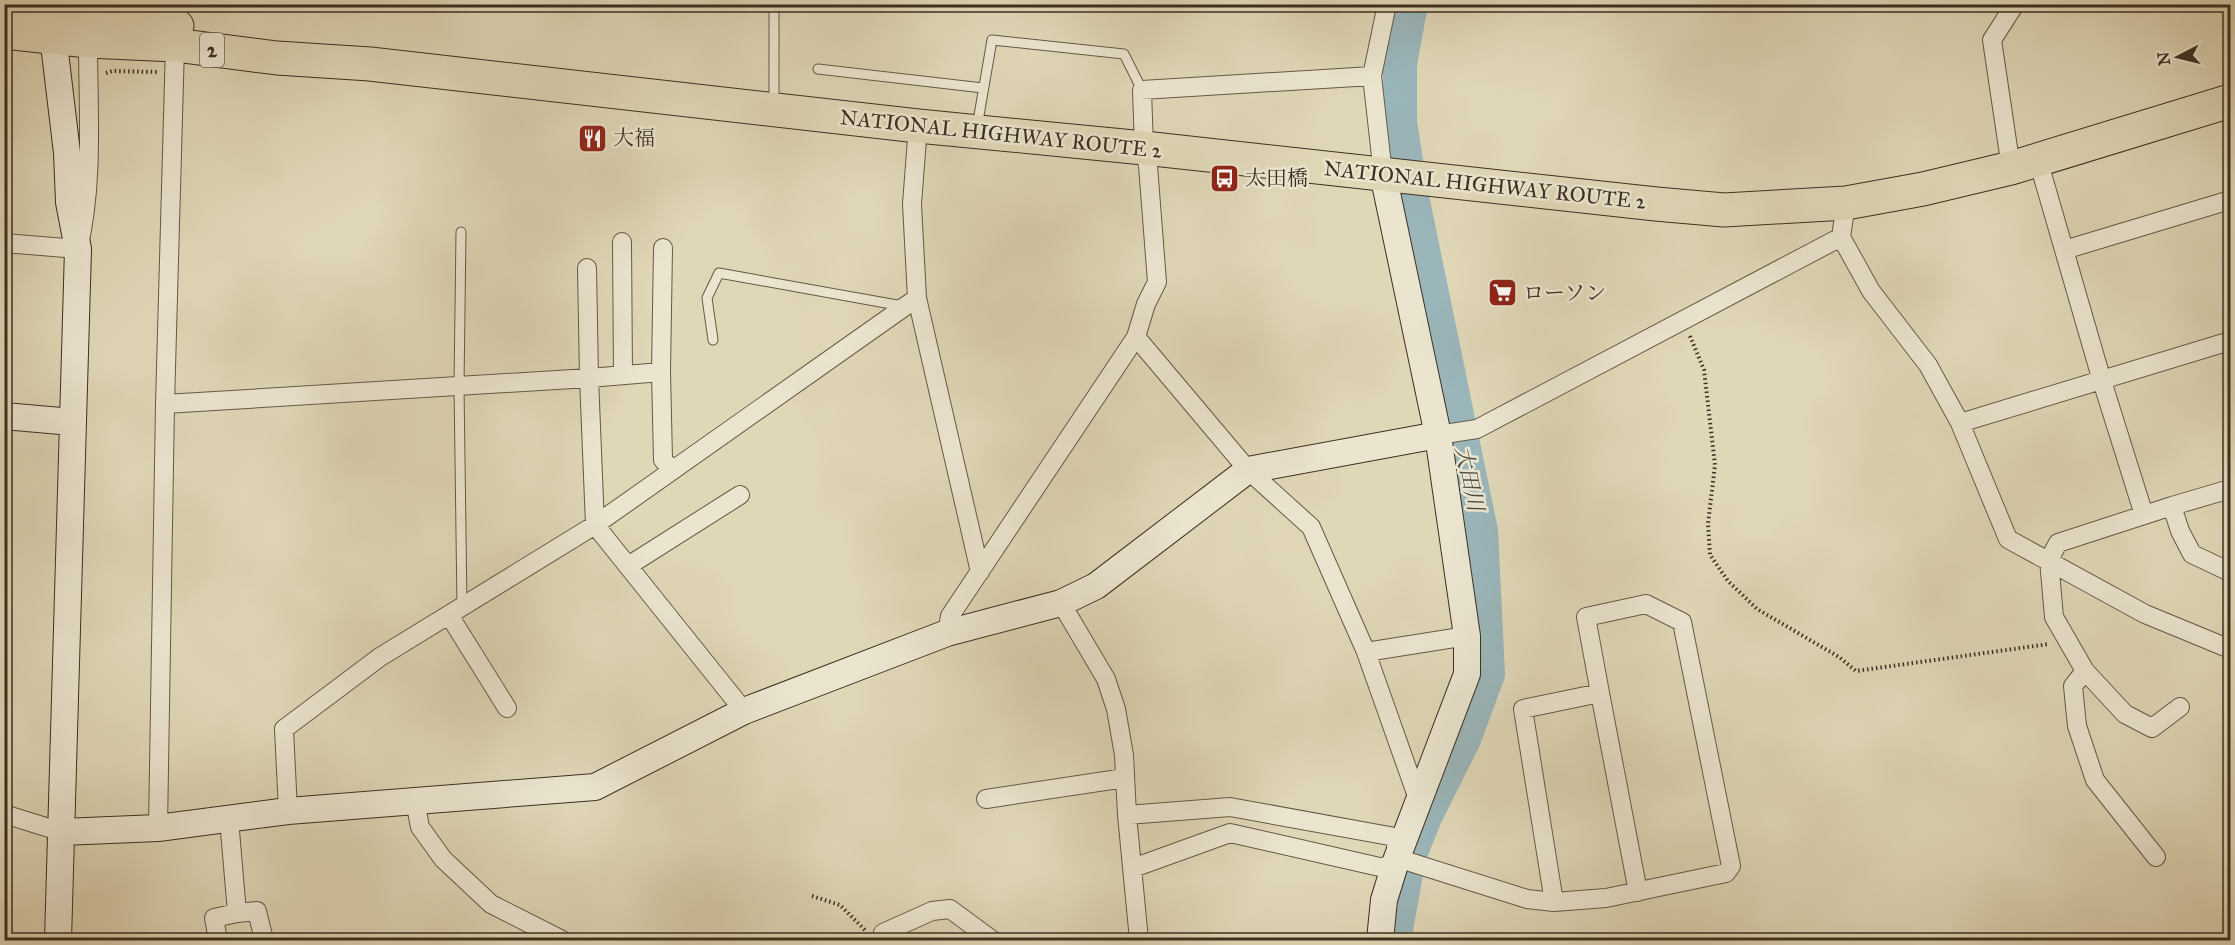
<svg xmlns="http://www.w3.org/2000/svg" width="2235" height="945" font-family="'IM FELL Great Primer','Noto Serif JP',serif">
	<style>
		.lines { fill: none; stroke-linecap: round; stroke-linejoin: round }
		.river { stroke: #9ab6bb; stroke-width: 34 }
		.lane-casing { stroke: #645a46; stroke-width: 11 }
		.street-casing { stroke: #645a46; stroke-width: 20 }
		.secondary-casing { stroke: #3b3021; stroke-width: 28 }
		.highway-casing { stroke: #3b3021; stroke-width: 35 }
		.path { stroke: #3b3021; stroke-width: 4; stroke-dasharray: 1.5 3; stroke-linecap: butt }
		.lane { stroke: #ebe5d0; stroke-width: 9 }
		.street { stroke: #ebe5d0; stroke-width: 18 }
		.secondary { stroke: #ebe5d0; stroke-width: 26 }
		.highway { stroke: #e0d7b7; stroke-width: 33 }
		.labels { text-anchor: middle; stroke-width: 5; stroke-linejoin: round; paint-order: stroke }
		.shield { fill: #ebe5d0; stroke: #706656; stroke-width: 1.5 }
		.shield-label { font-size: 20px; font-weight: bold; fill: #3b3021 }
		.street-label { font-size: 21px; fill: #3b3021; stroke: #ebe5d0 }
		.poi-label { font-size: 21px; fill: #3b3021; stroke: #ebe5d0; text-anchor: start }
		.water-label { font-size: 22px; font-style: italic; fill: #4e4b40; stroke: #ebe5d0 }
	</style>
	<rect width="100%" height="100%" fill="#e0d7b7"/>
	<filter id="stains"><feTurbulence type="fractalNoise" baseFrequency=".00333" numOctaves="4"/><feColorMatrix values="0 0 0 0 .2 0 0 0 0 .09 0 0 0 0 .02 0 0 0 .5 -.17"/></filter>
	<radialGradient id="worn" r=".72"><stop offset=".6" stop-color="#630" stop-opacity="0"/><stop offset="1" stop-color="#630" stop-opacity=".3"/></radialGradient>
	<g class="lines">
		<path class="river" d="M1394 940 1409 857 1425 817 1464 739 1488 674 1481 531 1410 187 1400 122V64L1411 4"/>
		<defs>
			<path id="lane" d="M818 69 983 88
				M774 105V14
				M977 127 992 40 1124 54 1142 90
				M461 232 459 386 462 606
				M713 340 707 298 719 273 897 305 904 303"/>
			<path id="street" d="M918 126 912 204 917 298 980 572
				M2038 160 2102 381 2144 515
				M2011 168 1992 40 2015 4
				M1383 174 1372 76 1387 4
				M1846 203 1841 237 1871 291 1928 365 1960 423 2008 539 2145 614 2230 649
				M622 242 623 375
				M4 243 78 249C94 183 88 110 88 41
				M2064 250 2230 200
				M587 268 589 378 661 372 663 460 673 470
				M1136 337 1248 470 1311 527 1366 652 1418 799
				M661 372 663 248
				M165 404 589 378 595 525 744 711
				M1960 423 2230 341
				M1438 435 1477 429 1841 237
				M2172 506 2180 531 2192 554 2230 572
				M628 566 740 495
				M1061 603 1106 679 1116 709 1124 755 1127 815 1139 940
				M449 615 507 708
				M947 633 950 616 1136 337 1146 304 1157 282 1148 166 1144 148 1142 90 1372 76
				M1366 652 1467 636
				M2085 671 2073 686 2077 726 2095 780 2156 857
				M1600 693 1638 892
				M2180 707 2152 728 2125 714 2085 671 2054 617 2049 560 2058 543 2172 506 2230 489
				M986 799 1125 778
				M415 801 420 827 443 859 491 904 562 940
				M288 811 284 729 380 657 595 525 917 298
				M4 814 62 832
				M1127 815 1230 807 1395 837 1397 856
				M229 819 237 913 257 911 264 940
				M158 828 165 404 175 45
				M1133 868 1230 833 1384 868 1397 858 1527 899 1554 902 1606 898 1726 873 1731 866 1682 622 1646 604 1586 617 1600 693 1523 709 1554 902
				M883 933 932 911 950 909 992 940
				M218 940 214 918 237 913"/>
			<path id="secondary" d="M51 19 67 153 69 202 78 249 58 940
				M4 416 72 422
				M62 832 158 828 288 811 595 787 744 711 947 633 1061 603 1096 586 1248 470 1438 435
				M1380 940 1384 900 1397 858 1467 674V636L1438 435 1383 174"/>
			<path id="highway" d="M4 9 177 26
				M4 32 88 41 175 45 277 58 370 64 918 126 1144 148 1656 204 1724 210 1846 203 1923 189 2011 168 2230 101"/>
		</defs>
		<use href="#lane" class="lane-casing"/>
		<use href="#street" class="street-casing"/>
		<use href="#secondary" class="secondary-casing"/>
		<use href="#highway" class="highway-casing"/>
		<path class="path" d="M106 73 112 71 159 72
			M1690 336 1704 370 1715 465 1708 524 1710 555 1728 581 1757 609 1839 657 1856 671 2049 644
			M812 896 840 905 865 930"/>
		<use href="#lane" class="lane"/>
		<use href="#street" class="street"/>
		<use href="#secondary" class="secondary"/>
		<use href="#highway" class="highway"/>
	</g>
	<defs>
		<symbol id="restaurant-square" viewBox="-11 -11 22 22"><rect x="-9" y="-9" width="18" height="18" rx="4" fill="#8f2418" stroke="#ebe5d0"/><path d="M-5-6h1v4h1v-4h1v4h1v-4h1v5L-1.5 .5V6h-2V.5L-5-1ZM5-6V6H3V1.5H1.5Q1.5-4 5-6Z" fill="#fff"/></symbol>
		<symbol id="bus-square" viewBox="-11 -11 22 22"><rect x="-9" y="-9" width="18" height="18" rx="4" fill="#8f2418" stroke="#ebe5d0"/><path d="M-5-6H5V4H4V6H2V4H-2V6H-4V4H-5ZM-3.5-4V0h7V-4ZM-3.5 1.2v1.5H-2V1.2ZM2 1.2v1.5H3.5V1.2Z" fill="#fff"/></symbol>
		<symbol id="supermarket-square" viewBox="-11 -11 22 22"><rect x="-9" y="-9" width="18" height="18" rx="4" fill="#8f2418" stroke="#ebe5d0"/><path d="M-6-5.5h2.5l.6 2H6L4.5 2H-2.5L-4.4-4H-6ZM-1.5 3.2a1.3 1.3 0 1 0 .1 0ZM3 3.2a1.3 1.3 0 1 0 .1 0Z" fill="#fff"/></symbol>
	</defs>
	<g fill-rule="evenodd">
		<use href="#restaurant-square" x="576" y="122" width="33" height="33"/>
		<use href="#bus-square" x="1208" y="162" width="33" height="33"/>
		<use href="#supermarket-square" x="1486" y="276" width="33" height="33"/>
	</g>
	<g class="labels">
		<rect class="shield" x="200" y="33" width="24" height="34" rx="4.5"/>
		<g class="shield-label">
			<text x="212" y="57">2</text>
		</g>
		<g class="street-label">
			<text transform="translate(1001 134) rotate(6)" y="7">NATIONAL HIGHWAY ROUTE 2</text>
			<text transform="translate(1485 185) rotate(6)" y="7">NATIONAL HIGHWAY ROUTE 2</text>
		</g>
		<g class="poi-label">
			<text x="613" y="145">大福</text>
			<text x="1245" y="185">太田橋</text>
			<text x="1523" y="300">ローソン</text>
		</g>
		<g class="water-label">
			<text transform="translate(1470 478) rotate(78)" y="8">大田川</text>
		</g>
	</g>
	<rect width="2235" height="945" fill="none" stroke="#e0d7b7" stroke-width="24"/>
	<rect x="6" y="6" width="2223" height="933" fill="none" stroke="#3b3021" stroke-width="3"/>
	<rect x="12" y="12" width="2211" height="921" fill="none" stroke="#3b3021" stroke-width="1.5"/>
	<g transform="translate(2178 57) rotate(263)" stroke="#ebe5d0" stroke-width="4.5" paint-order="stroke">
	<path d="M0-4.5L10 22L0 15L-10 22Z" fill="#3b3021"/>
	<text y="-9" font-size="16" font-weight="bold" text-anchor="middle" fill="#3b3021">N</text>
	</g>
	<rect width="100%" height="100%" filter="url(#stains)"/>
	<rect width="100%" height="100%" fill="url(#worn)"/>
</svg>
